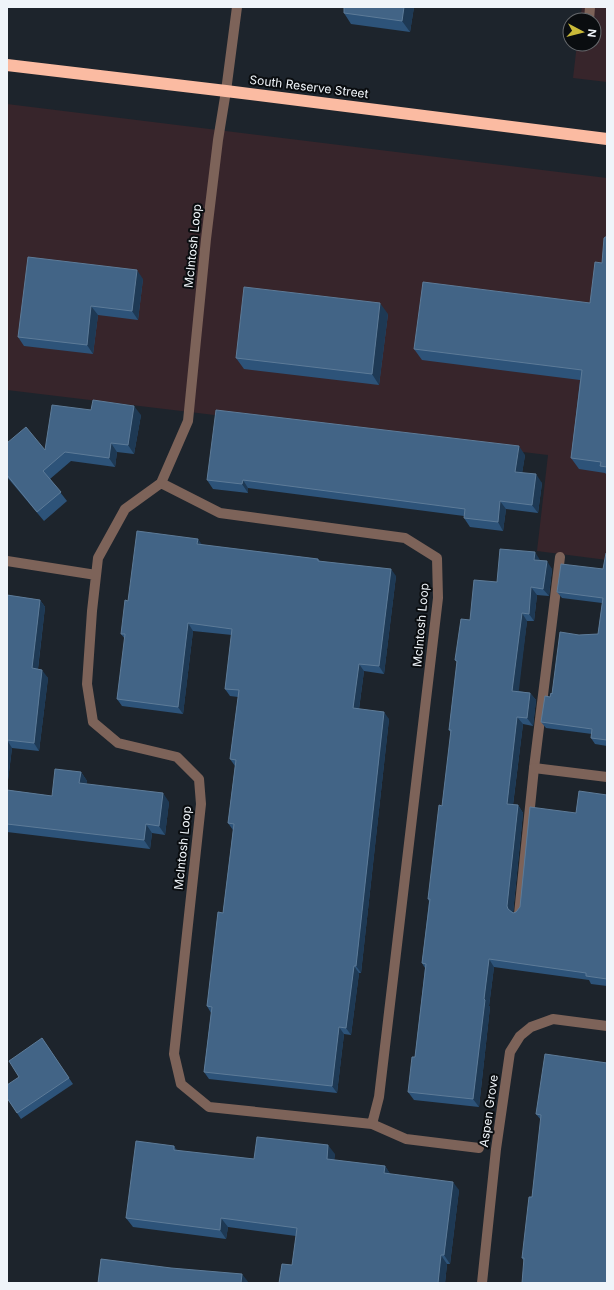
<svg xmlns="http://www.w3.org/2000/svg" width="614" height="1290" font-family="Inter,sans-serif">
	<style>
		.commercial { fill: #37252b }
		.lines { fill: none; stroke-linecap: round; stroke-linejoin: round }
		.lane { stroke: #7d6359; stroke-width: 10 }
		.street { stroke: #7d6359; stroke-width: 10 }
		.highway { stroke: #fbbba2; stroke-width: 12 }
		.wall { fill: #2d5379 }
		.shaded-wall { fill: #1e3954 }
		.building { fill: #426486; stroke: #5d7b98 }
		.labels { text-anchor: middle; stroke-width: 4; stroke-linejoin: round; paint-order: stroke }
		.street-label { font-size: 12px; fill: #eff4f9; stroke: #0a0d10 }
	</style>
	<rect width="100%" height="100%" fill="#1d242c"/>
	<path class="commercial" d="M582 7H607V82L573 78 577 44H594V20H580Z
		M7 104 607 178V560L537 551 548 455 7 390Z"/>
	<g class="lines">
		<path class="lane" d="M589 20 590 7
			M519 914 534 768 560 557"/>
		<path class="street" d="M237 7 226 91 218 140 206 239 188 421 161 483 220 513 405 538 437 558 438 598 379 1097 372 1124 406 1139 479 1148
			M161 483 125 509 98 558 92 611 87 684 93 722 118 743 177 757 199 779 201 804 174 1054 181 1084 209 1107 372 1124
			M7 561 96 575
			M534 768 607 777
			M482 1283 496 1149 510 1052 520 1036 531 1027 553 1019 607 1026"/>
		<path class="highway" d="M7 65 226 91 607 139"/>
	</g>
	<path class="wall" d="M414 7 410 32 351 24 344 13Z
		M607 236V475L605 473 579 469 571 458 580 380 422 360 414 349 590 303 602 263Z
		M143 279 138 320 98 315 93 354 24 346 18 337Z
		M388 314 379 385 244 369 236 358Z
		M91 410 141 415 134 454 117 452 115 467 71 461 50 479 67 501 44 521 7 477V443L45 450Z
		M525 455 522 473 542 483 538 513 506 509 503 531 470 527 464 518V516L248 488V493L213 489 207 480Z
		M202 545 318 559 320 561 396 576 384 674 364 671 359 709 389 719 361 973H359L351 1035 344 1034 337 1093 209 1079 204 1072 211 1013 207 1006 223 913 233 830 228 823 235 766 230 759 238 697 230 696 225 689 232 635 193 631 183 714 122 706 117 699 125 639 121 634Z
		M607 553V746L595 744 591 738 592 734 546 728 541 722 550 697 579 635 598 634 602 603 562 598 557 592 603 569Z
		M540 560V561L552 569 549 596 537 595 534 621H527L518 691 530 693 536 700 533 726 523 724 513 805H518L523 813 513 913 516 912 520 907 576 813 607 795V986L591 984 589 980 494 967 489 1006 490 1007 479 1107 414 1100 408 1092 415 1057 425 968 422 963 429 901 428 899 442 806 451 733 449 730 457 662 455 660 470 620 497 582Z
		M7 595 40 600 45 607 38 669 48 678 39 751 12 748 8 780 7 779Z
		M81 772 87 781 86 784 169 802 165 835 152 833 150 849 7 832V790L52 796Z
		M42 1038 73 1084 21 1119 7 1098Z
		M607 1063 524 1261 522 1258 532 1197 541 1120 536 1114Z
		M174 1146 177 1151 254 1159 335 1154 334 1160 385 1166 390 1174 459 1190 450 1264H447L445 1283H279L292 1265 296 1236 228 1227 226 1239 133 1227 126 1218Z"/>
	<path class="shaded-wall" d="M404 7H414L410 32 402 21Z
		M137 270 143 279 138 320 132 311Z
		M380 303 388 314 379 385 372 374Z
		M91 306 98 315 93 354 87 345Z
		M134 406 141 415 134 454 128 445Z
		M111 443 117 452 115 467 109 458Z
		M519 446 525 455 521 480 515 472Z
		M536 474 542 483 538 513 532 505Z
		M243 480 248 488V493L242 484Z
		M500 501 506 509 503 531 498 522Z
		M198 539 203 546 197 544Z
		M535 552 540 560 539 568 534 560Z
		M547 561 552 569 549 596 543 589Z
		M391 569 396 576 384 674 379 666Z
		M531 587 537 595 534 621 529 614Z
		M40 600 45 607 37 676 32 668Z
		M522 613 527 621 518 698 512 691Z
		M188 623 193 631 183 714 178 707Z
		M359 664 364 671 358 716 353 708Z
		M42 670 48 678 39 751 34 743Z
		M530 693 536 700 533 726 527 718Z
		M384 712 389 719 361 973 356 966Z
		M517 717 523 724 512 812 507 804Z
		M7 740 12 748 8 780 7 778Z
		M81 772 87 781 85 792 79 783Z
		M163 793 169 802 165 835 159 826Z
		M518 805 523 813 513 913 508 909 507 906Z
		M146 824 152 833 150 849 144 840Z
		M489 959 494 967 489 1006 490 1007 479 1107 473 1099 484 999Z
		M354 966 359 973 351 1035 346 1028Z
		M339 1027 344 1034 337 1093 332 1086Z
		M328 1145 335 1154 333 1168 327 1159Z
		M174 1146 180 1155 174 1150Z
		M385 1166 391 1175 384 1173Z
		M453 1182 459 1190 450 1264 444 1255Z
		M221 1218 228 1227 226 1239 220 1230Z
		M441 1255 447 1264 445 1283H438Z
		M242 1274 249 1283H241Z"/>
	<path class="building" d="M344 7H404L402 21 344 13Z
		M607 236V467L600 466 601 462 571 458 582 370 414 349 423 282 590 303 595 262 602 263 604 238Z
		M28 257 137 270 132 311 91 306 87 345 18 337Z
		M244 287 380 303 372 374 236 358Z
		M93 400 134 406 128 445 111 443 109 458 65 452 43 471 61 492 37 512 7 475V443L26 427 45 450 52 405 91 410Z
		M216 410 519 446 515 472 536 474 532 505 500 501 498 522 464 518 465 509 243 480 242 484 207 480Z
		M137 531 198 539 197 544 318 559V561L391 569 379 666 359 664 353 708 384 712 356 966H354L346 1028 339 1027 332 1086 204 1072 212 1007 207 1006 218 912 223 913 234 824 228 823 236 760 230 759 239 690 225 689 232 629 188 623 178 707 117 699 125 634H121L125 600 128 601Z
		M500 549 535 552 534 560 547 561 543 589 531 587 529 614 522 613 512 691 530 693 527 718 517 717 507 804 518 805 507 906 508 909 513 913 516 912 520 907 530 807 576 813 579 791 607 795V979L586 976V973L489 959 484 999 485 1000 473 1099 408 1092 412 1057H415L426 964 422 963 430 899H428L439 805 442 806 451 730H449L457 661 455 660 461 619 470 620 474 580 497 582Z
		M606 553H607V740L591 738 592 729 541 722 545 696 550 697 551 693 552 694 560 632 579 635 598 634 603 598 557 592 561 564 603 569Z
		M7 595 40 600 32 668 42 670 34 743 7 740Z
		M55 769 81 772 79 783 163 793 159 826 146 824 144 840 7 824V790L52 796Z
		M42 1038 69 1078 17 1113 7 1098V1085L19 1077 9 1061Z
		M545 1054 607 1063V1283H522L524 1258H522L529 1197H532L541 1115 536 1114Z
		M257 1137 328 1145 327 1159 385 1166 384 1173 453 1182 444 1255H441L438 1283H279L282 1264 292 1265 297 1228 221 1218 220 1230 126 1218 136 1141 174 1146V1150L254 1159Z
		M101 1259 171 1268 242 1274 241 1283H98Z"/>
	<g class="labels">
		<g class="street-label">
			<text transform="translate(309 87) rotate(7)" y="4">South Reserve Street</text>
			<text transform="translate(193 246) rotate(-84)" y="4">McIntosh Loop</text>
			<text transform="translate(421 625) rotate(-85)" y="4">McIntosh Loop</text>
			<text transform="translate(183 848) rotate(-84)" y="4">McIntosh Loop</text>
			<text transform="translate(489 1111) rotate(-82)" y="4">Aspen Grove</text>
		</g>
	</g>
	<rect width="614" height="1290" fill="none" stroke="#eff4f9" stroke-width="16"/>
	<g transform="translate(582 32) rotate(97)"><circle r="19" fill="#0a0d10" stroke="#66696d"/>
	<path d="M0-3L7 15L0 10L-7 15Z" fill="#caba39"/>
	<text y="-6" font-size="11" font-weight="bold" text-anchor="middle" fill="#eff4f9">N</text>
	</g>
</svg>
